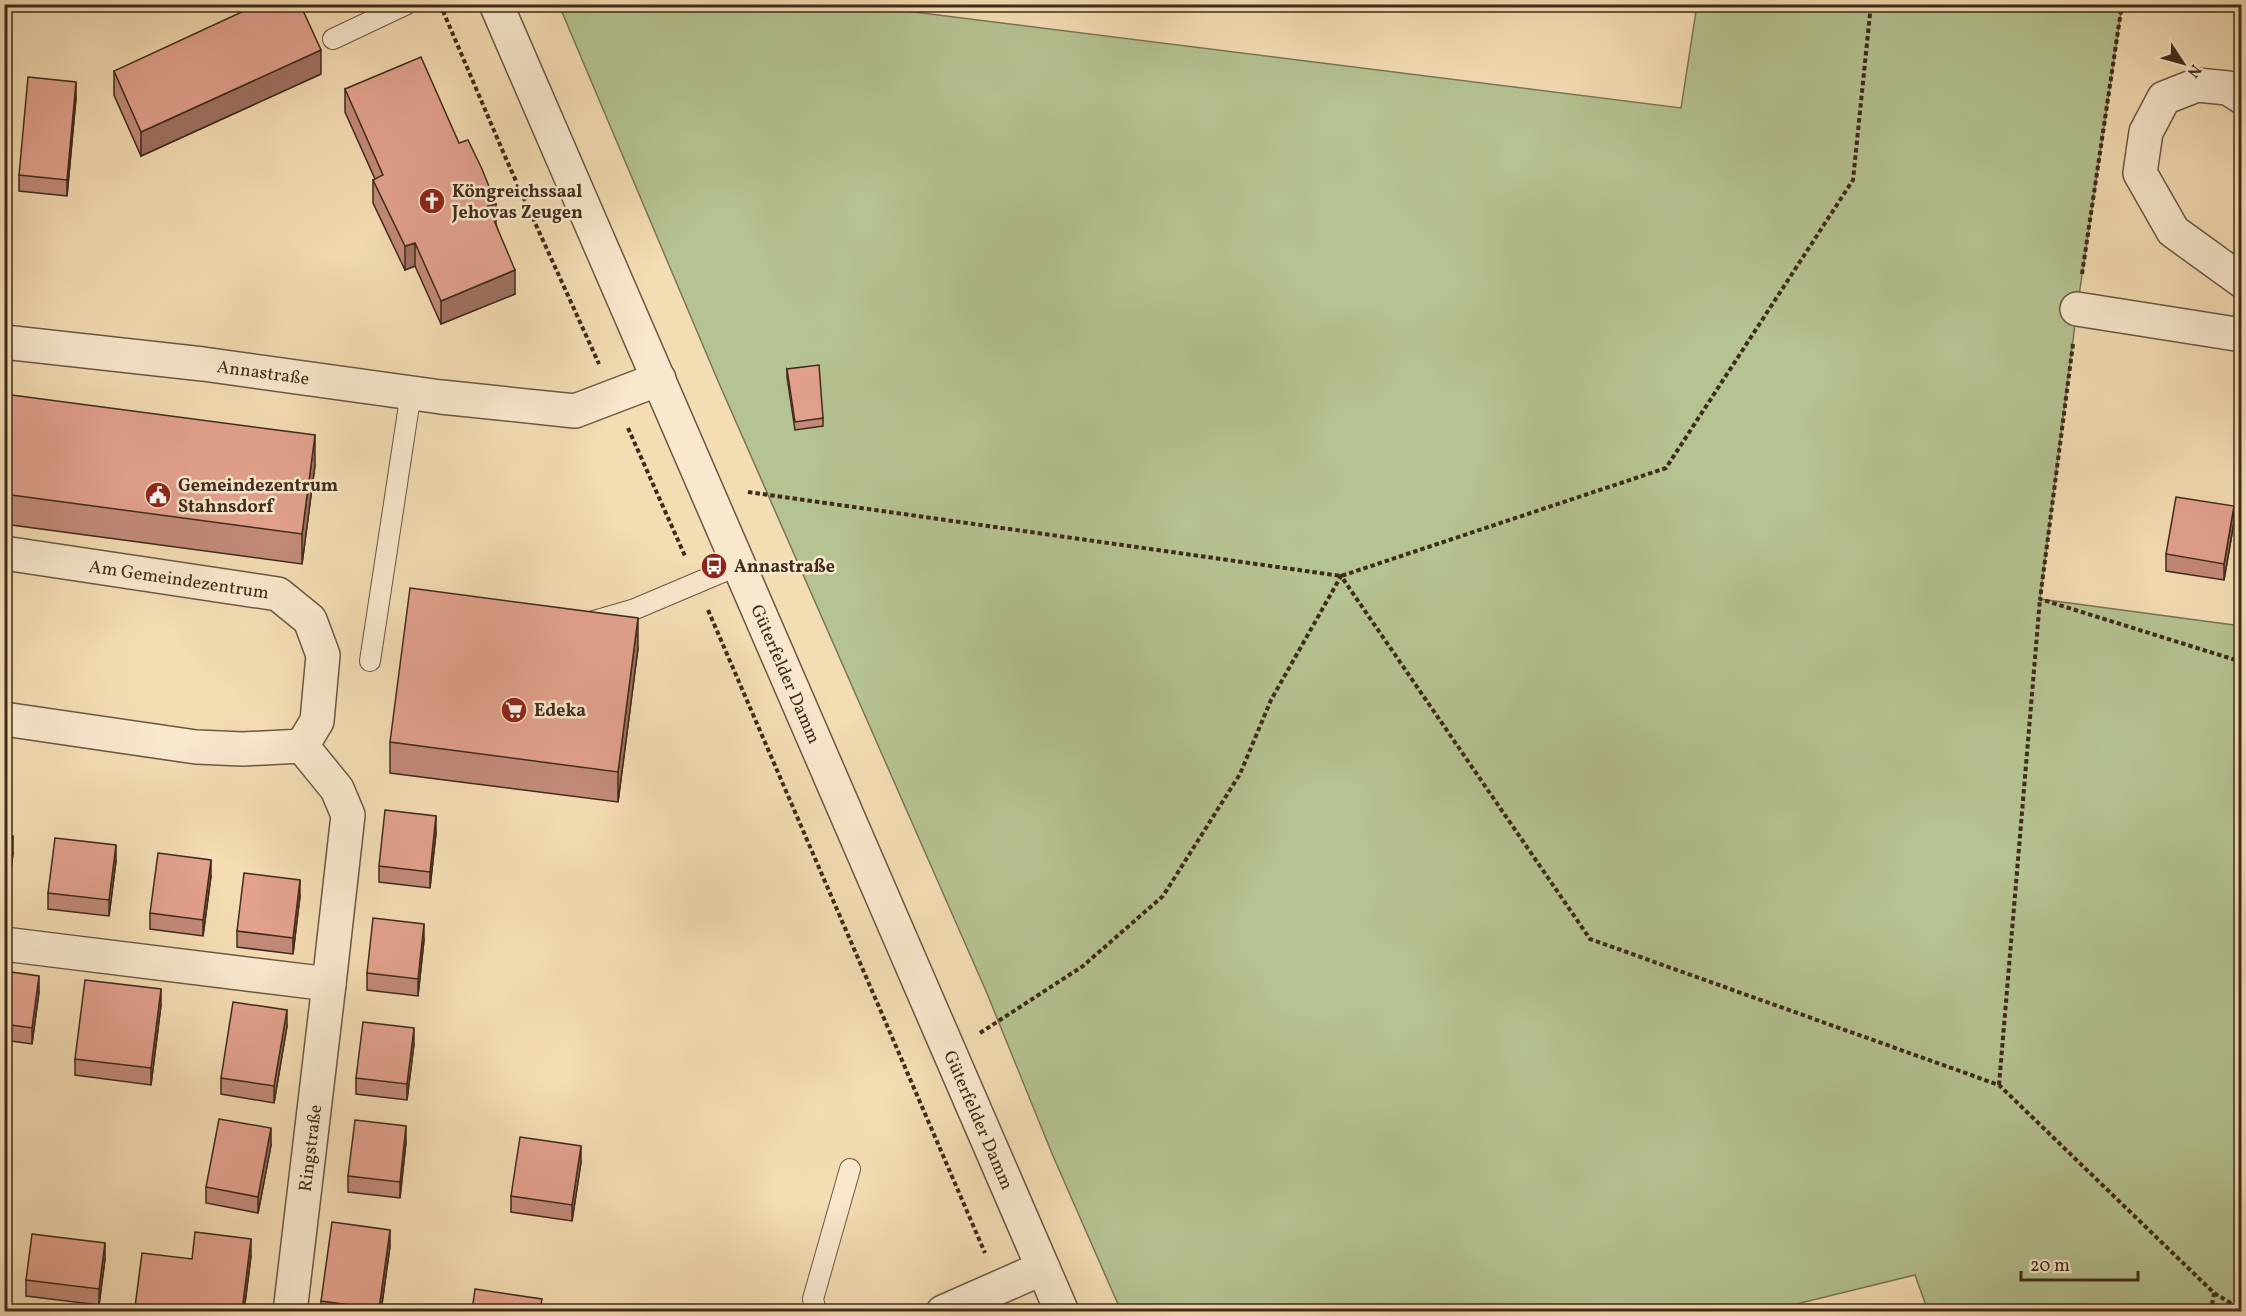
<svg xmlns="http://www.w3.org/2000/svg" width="2246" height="1316" font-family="Vollkorn,serif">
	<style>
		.green { fill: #b5c291; stroke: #7a7656; stroke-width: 1.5 }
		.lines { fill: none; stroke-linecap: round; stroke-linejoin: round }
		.service-casing { stroke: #6c5740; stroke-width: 22 }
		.minor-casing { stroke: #6c5740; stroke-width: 36 }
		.tertiary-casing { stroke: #6c5740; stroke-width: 36 }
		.path { stroke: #3f2b1a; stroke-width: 4; stroke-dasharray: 4.5 3; stroke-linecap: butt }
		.service { stroke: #f8e8ce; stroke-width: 20 }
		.minor { stroke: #f8e8ce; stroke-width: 33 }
		.tertiary { stroke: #f8e8ce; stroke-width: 33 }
		.wall { fill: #c38a7a; stroke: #3f2b1a; stroke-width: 1.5 }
		.shaded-wall { fill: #9f7163; stroke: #3f2b1a; stroke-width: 1.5 }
		.building { fill: #e3a18e; stroke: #3f2b1a; stroke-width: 1.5 }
		.labels { text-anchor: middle; stroke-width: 5; stroke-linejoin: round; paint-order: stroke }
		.poi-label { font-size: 18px; font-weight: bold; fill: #3f2b1a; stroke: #f8e8ce; text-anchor: start }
		.street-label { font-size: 18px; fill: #3f2b1a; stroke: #f8e8ce }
	</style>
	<rect width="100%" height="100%" fill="#f4dcb3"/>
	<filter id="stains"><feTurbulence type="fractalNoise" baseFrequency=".00333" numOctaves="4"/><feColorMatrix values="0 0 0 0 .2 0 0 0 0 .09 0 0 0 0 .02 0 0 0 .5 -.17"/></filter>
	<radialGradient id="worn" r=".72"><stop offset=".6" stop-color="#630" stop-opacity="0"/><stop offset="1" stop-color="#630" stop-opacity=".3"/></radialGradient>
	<path class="green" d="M559 5H858L1681 108 1697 5H2122L2077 309 2040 599 2241 626V1311H1928L1915 1275 1764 1312 1121 1311 1053 1156 986 991 718 381Z"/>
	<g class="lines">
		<defs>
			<path id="service" d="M333 39 407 4
				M590 622 635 609 739 565
				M370 661 411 392
				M816 1312 813 1299 850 1169"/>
			<g id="minor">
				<path d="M2242 97 2228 88 2197 85 2164 98 2146 132 2140 173 2173 231 2242 281"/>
				<path d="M2077 309 2242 335"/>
				<path id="s1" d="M4 342 203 364 441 397 575 411 659 379"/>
				<path id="s2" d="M4 553 278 594 310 620 323 655 317 721 302 746 243 749 196 747 4 719"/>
				<path d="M302 746 337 789 348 815 329 984"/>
				<path d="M4 944 329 984 290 1312"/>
				<path d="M943 1312 1043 1268"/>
			</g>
			<g id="tertiary">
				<path id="s3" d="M496 4 1062 1312"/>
			</g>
		</defs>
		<use href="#service" class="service-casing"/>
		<use href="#minor" class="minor-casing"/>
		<use href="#tertiary" class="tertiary-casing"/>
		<path class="path" d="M440 4 507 161 599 364
			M2082 274 2122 4
			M2073 344 2040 599 2242 662
			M628 428 685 556
			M748 492 1341 576 1666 468 1853 180 1871 4
			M708 610 985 1253
			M980 1033 1083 966 1163 896 1240 774 1271 700 1341 576 1590 939 1999 1085 2214 1293 2242 1310
			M1999 1085 2040 599
			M2211 1312 2214 1293"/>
		<use href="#service" class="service"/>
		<use href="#minor" class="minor"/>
		<use href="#tertiary" class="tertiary"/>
	</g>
	<path class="wall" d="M114 71 321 74 141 156 114 95Z
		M345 89 496 224 515 294 441 324 415 266 405 270 373 203V180L375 179 345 112Z
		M76 98 67 196 19 191V175Z
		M787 369 823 418V426L795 430 787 377Z
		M4 394 315 465 302 564 4 524Z
		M2234 522 2224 580 2166 571V554Z
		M638 648 618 802 390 773V742Z
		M436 833 430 888 379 882V866Z
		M4 835 13 853 6 910H4Z
		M116 861 109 916 48 909V893Z
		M211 876 203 936 150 929V913Z
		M300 896 293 954 237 947V931Z
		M424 940 418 996 367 990V973Z
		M4 971 39 992 32 1044 4 1040Z
		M161 1005 151 1085 75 1075V1059Z
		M287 1026 274 1103 221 1094V1078Z
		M414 1044 407 1100 356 1094V1078Z
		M406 1142 400 1198 348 1192V1176Z
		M271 1145 258 1213 206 1203V1187Z
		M581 1162 572 1221 511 1212V1196Z
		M390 1246 381 1311H321V1301Z
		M251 1256 244 1311H135V1307L192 1259Z
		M105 1259 99 1305 26 1296V1280Z"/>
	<path class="shaded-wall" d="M321 50V74L141 156V132Z
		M76 82V98L67 196V180Z
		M496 204V227L488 206Z
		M415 243V266L405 270V246Z
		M515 270V294L441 324V301Z
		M315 435V465L302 564V534Z
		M2234 506V522L2224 580V564Z
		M638 618V648L618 802V772Z
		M436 816V833L430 888V872Z
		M13 836V853L6 910V894Z
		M116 845V861L109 916V900Z
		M211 860V876L203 936V920Z
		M300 880V896L293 954V938Z
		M424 924V940L418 996V979Z
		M39 976V992L32 1044V1028Z
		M161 989V1005L151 1085V1068Z
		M287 1010V1026L274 1103V1086Z
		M414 1028V1044L407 1100V1084Z
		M406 1126V1142L400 1198V1182Z
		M271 1128V1145L258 1213V1197Z
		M581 1146V1162L572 1221V1205Z
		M390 1230V1246L381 1311H379Z
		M251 1239V1256L244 1311H242Z
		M105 1243V1259L99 1305V1289Z"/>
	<path class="building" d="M259 4H300L321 50 141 132 114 71Z
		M421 57 459 143 468 140 482 169 496 204 488 206 515 270 441 301 415 243 405 246 373 180 383 175 345 89Z
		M28 77 76 82 67 180 19 175Z
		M819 365 823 418 795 422 787 369Z
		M4 394 315 435 302 534 4 494Z
		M2176 497 2234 506 2224 564 2166 554Z
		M410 588 638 618 618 772 390 742Z
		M385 810 436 816 430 872 379 866Z
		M4 835 13 836 6 894H4Z
		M55 838 116 845 109 900 48 893Z
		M158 853 211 860 203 920 150 913Z
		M244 873 300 880 293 938 237 931Z
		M373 918 424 924 418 979 367 973Z
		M4 971 39 976 32 1028 4 1024Z
		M85 980 161 989 151 1068 75 1059Z
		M233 1002 287 1010 274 1086 221 1078Z
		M363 1022 414 1028 407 1084 356 1078Z
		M219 1119 271 1128 258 1197 206 1187Z
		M355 1120 406 1126 400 1182 348 1176Z
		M520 1137 581 1146 572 1205 511 1196Z
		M332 1222 390 1230 379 1309 321 1301Z
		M195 1232 251 1239 242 1311H169L135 1307 142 1253 192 1259Z
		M32 1234 105 1243 99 1289 26 1280Z
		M475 1289 542 1299 540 1311H472Z"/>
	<defs>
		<symbol id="church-disc" viewBox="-11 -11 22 22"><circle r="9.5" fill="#8f2418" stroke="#f8e8ce"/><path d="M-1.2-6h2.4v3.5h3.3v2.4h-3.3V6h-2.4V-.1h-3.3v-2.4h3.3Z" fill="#fff"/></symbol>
		<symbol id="civic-disc" viewBox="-11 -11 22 22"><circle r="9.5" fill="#8f2418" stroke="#f8e8ce"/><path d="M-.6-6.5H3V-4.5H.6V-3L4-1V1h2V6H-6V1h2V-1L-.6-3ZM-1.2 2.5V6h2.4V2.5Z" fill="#fff"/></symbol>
		<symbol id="bus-disc" viewBox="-11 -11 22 22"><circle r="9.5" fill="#8f2418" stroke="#f8e8ce"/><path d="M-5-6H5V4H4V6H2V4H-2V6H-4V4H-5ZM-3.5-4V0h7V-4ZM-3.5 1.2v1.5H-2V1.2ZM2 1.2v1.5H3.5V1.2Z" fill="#fff"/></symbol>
		<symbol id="supermarket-disc" viewBox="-11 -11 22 22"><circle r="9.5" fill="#8f2418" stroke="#f8e8ce"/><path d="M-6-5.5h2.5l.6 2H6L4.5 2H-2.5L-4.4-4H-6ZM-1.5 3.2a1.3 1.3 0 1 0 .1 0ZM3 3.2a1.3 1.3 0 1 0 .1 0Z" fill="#fff"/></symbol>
	</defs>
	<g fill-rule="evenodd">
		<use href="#church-disc" x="417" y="186" width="30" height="30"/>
		<use href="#civic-disc" x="143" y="480" width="30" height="30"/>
		<use href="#bus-disc" x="699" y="551" width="30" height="30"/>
		<use href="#supermarket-disc" x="499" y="695" width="30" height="30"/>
	</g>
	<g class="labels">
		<g class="poi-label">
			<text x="452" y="197">Köngreichssaal<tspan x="452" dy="21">Jehovas Zeugen</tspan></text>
			<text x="178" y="491">Gemeindezentrum<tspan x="178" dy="21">Stahnsdorf</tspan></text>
			<text x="734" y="572">Annastraße</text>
			<text x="534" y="716">Edeka</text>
		</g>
		<g class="street-label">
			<text dy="6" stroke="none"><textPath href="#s1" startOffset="261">Annastraße</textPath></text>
			<text dy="6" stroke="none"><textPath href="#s2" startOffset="177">Am Gemeindezentrum</textPath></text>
			<text dy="6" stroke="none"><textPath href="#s3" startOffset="730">Güterfelder Damm</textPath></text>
			<text dy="6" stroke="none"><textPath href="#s3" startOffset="1216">Güterfelder Damm</textPath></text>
			<text transform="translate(310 1148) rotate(-83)" y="6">Ringstraße</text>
		</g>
	</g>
	<rect width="2246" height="1316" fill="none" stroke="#f4dcb3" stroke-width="24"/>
	<rect x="6" y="6" width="2234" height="1304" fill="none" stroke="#3f2b1a" stroke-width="3"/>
	<rect x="12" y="12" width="2222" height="1292" fill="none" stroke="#3f2b1a" stroke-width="1.5"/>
	<g transform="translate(2183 63) rotate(126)" stroke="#f8e8ce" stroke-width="4.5" paint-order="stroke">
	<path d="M0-4.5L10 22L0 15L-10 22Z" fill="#3f2b1a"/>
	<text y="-9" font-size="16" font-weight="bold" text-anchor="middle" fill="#3f2b1a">N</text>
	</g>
	<path d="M2021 1271v9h117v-9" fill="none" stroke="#3f2b1a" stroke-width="3"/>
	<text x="2030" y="1271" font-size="18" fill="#3f2b1a" stroke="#f8e8ce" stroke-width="4.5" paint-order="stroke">20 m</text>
	<rect width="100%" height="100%" filter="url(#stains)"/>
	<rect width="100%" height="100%" fill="url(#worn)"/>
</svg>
